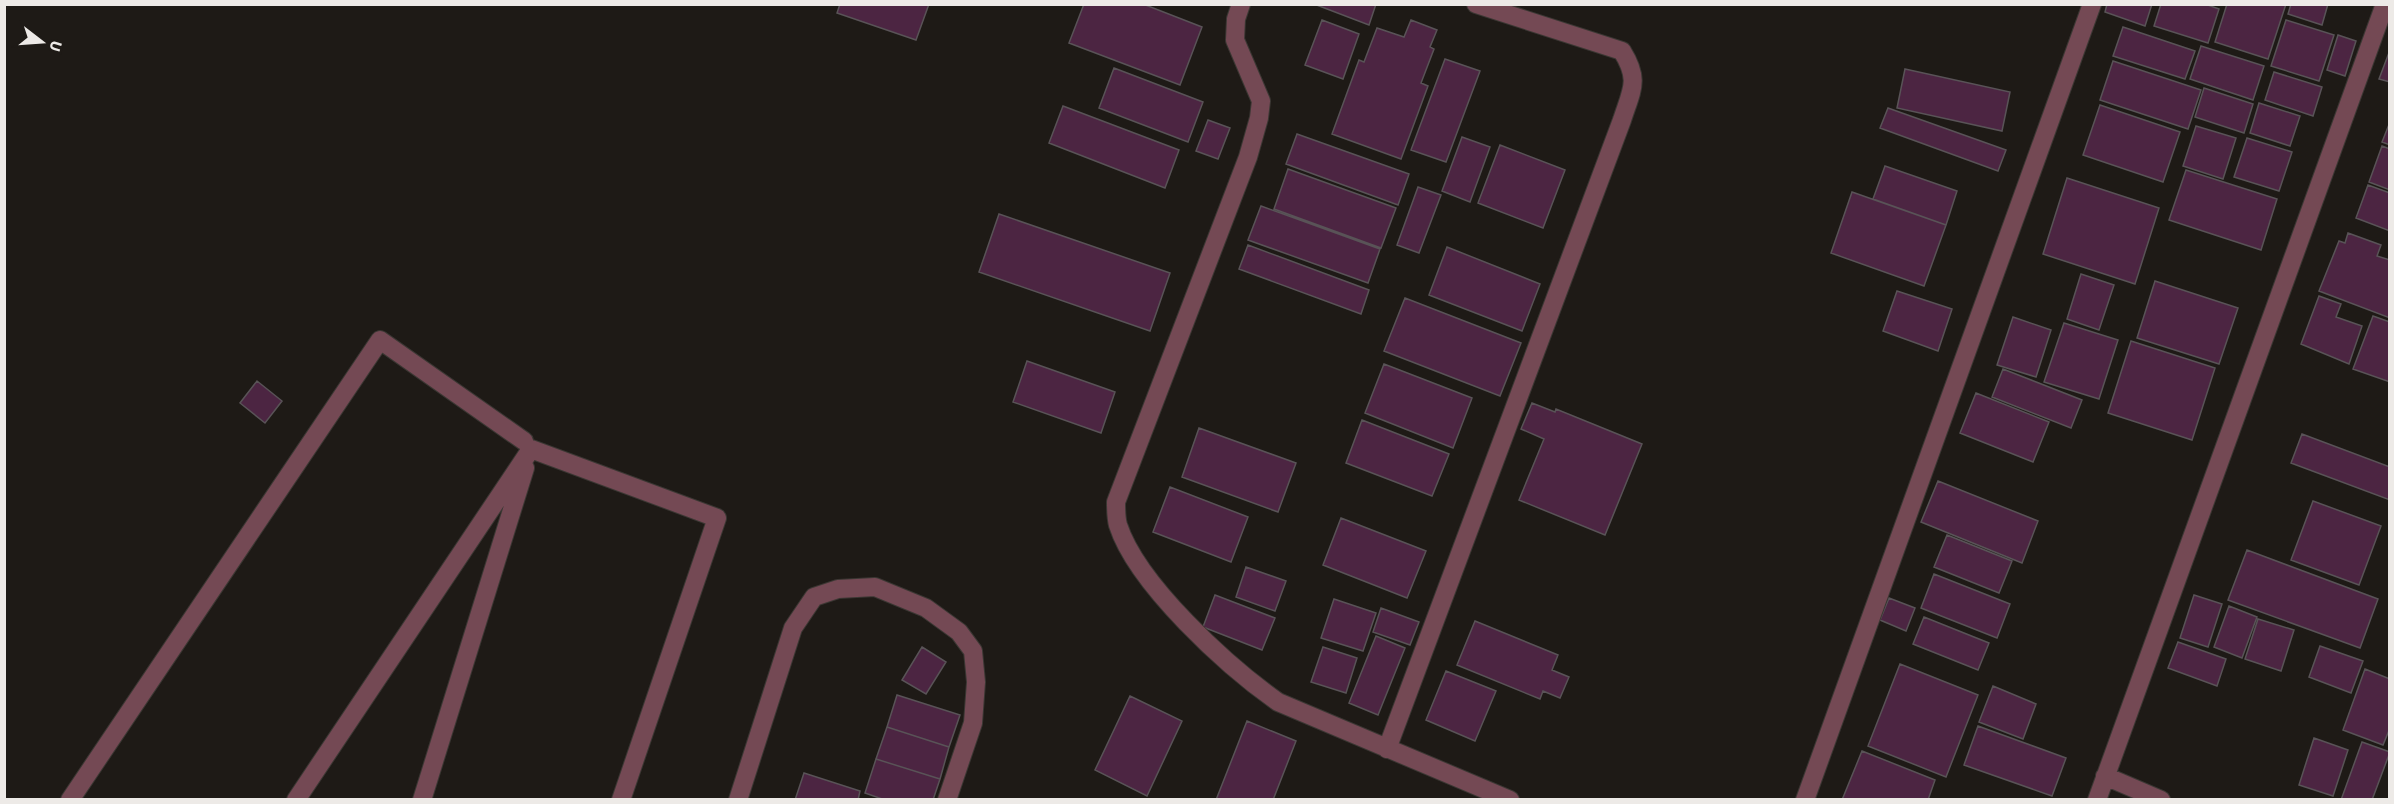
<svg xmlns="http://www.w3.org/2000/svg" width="2394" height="804" font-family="'Source Sans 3',sans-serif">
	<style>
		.building { fill: #4c2542; stroke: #595357; stroke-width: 1.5 }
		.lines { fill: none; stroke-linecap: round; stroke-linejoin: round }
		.minor-casing { stroke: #3b3733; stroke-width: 20 }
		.minor { stroke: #744954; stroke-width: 18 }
	</style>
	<rect width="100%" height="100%" fill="#1e1a16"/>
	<path class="building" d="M840 4H929L916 40 837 13Z
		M1084 4H1143L1202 27 1180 85 1069 43Z
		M1314 4H1376L1369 25Z
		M2107 4H2152L2145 26 2105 12Z
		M2161 4H2205L2219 9 2208 43 2154 26Z
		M2227 4H2286L2268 59 2215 42Z
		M2291 4H2328L2322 25 2288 14Z
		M1322 20 1359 34 1343 79 1305 65Z
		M1411 20 1437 30 1430 47 1434 49 1421 83 1428 86 1401 159 1332 134 1359 60 1364 62 1377 28 1404 37Z
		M2286 20 2334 35 2319 81 2271 66Z
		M2123 27 2195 51 2185 79 2113 56Z
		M2338 35 2356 41 2345 76 2327 70Z
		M2201 46 2264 66 2253 100 2190 79Z
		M2390 50V82L2379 79Z
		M1445 59 1480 71 1446 162 1411 150Z
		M2113 61 2201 90 2188 129 2100 100Z
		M1114 68 1203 102 1188 142 1099 108Z
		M1905 69 2010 92 2002 131 1897 108Z
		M2274 72 2322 87 2313 116 2265 100Z
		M2204 88 2253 104 2244 133 2195 117Z
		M2259 103 2300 116 2290 146 2250 133Z
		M2100 105 2180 132 2163 182 2083 155Z
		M1063 106 1179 150 1165 188 1049 143Z
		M1888 108 2006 150 1998 171 1880 128Z
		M1208 120 1230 128 1218 159 1196 151Z
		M2390 122V145L2382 142Z
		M2196 126 2236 138 2223 179 2183 166Z
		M1297 134 1409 174 1398 205 1286 164Z
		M1462 137 1490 147 1470 202 1442 191Z
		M2247 138 2292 152 2279 191 2234 177Z
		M1500 145 1565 170 1543 228 1478 203Z
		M2382 146 2390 149V190L2369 182Z
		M1885 166 1957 191 1946 225 1873 199Z
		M1288 169 1396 208 1381 248 1274 209Z
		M2186 170 2277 199 2261 250 2169 220Z
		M2067 178 2159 208 2135 284 2043 254Z
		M2368 185 2390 193V231L2356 218Z
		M1418 187 1441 195 1419 253 1397 245Z
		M1852 192 1946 225 1924 286 1831 253Z
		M1261 206 1380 249 1368 283 1248 240Z
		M999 214 1170 273 1150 331 979 272Z
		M2348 233 2381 245 2377 256 2390 260V318L2319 291 2339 241 2345 243Z
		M1248 245 1369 290 1361 314 1239 269Z
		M1447 247 1540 284 1522 331 1429 295Z
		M2081 274 2114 285 2099 330 2067 319Z
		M2155 281 2238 308 2219 364 2137 338Z
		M1897 291 1952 309 1938 351 1883 331Z
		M2319 296 2341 304 2336 317 2362 326 2349 364 2301 344Z
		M1405 298 1521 343 1500 396 1384 351Z
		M2373 316 2390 322V382L2353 369Z
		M2013 317 2051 330 2036 377 1997 365Z
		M2064 323 2118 340 2099 399 2044 382Z
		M2131 341 2215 368 2192 440 2108 413Z
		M1027 361 1115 392 1101 433 1013 402Z
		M1384 364 1472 398 1453 448 1365 413Z
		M2003 369 2082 400 2071 428 1992 397Z
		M257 381 282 401 265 423 240 403Z
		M1976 393 2049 422 2033 462 1960 433Z
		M1532 403 1555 412 1556 409 1642 444 1605 535 1519 500 1544 439 1521 429Z
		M1362 420 1449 454 1432 496 1346 463Z
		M1199 428 1296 463 1278 512 1182 477Z
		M2302 434 2390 467V500L2291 463Z
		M1938 481 2038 521 2022 563 1921 522Z
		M1170 487 1248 517 1231 562 1153 532Z
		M2313 501 2381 526 2359 585 2291 560Z
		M1341 518 1426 551 1407 598 1323 565Z
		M1947 535 2012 561 1999 593 1934 567Z
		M2247 550 2378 599 2360 648 2228 600Z
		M1246 567 1286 581 1275 611 1236 597Z
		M1934 574 2010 604 1997 638 1921 608Z
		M1215 595 1275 618 1262 650 1203 627Z
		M2194 595 2222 604 2208 647 2180 638Z
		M1889 598 1915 608 1906 631 1880 620Z
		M1334 599 1376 613 1363 651 1321 638Z
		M2229 606 2257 617 2242 658 2214 647Z
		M1381 608 1419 622 1410 645 1373 632Z
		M1924 617 1989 643 1978 670 1913 644Z
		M2258 619 2294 630 2281 671 2245 659Z
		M1475 621 1558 655 1552 670 1569 677 1560 698 1543 691 1540 699 1457 665Z
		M1376 636 1405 648 1378 715 1349 703Z
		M2178 642 2226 659 2217 686 2168 668Z
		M2320 646 2363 661 2351 693 2309 677Z
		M922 647 946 662 926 694 902 680Z
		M1323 647 1357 658 1346 693 1311 682Z
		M1900 664 1978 695 1946 777 1868 746Z
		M2365 669 2390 679V728L2383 745 2343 730Z
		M1446 671 1496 691 1475 741 1426 720Z
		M1993 686 2036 704 2023 739 1979 722Z
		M897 695 960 715 949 747 887 727Z
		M1130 696 1182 721 1147 796 1095 770Z
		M1247 721 1296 741 1273 800H1216Z
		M1978 726 2066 758 2052 796 1964 765Z
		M887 727 949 747 940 779 876 759Z
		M2314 738 2348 750 2333 796 2299 785Z
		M2362 742 2390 752 2372 800H2341Z
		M1862 751 1935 780 1928 800H1842Z
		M876 759 940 779 933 800H885L865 793Z
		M804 773 860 791 858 800H795Z"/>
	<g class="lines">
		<defs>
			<path id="minor" d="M1241 4 1236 19 1235 40 1261 101 1259 118 1248 157 1116 502C1116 509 1116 518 1118 525 1137 584 1227 666 1278 702L1510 800
				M531 449 717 518 621 800
				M1387 749 1622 120C1632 89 1640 80 1622 51L1476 4
				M2105 776 2161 800
				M70 800 380 340 524 441
				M296 800 531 449
				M422 800 525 468
				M738 800 793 628 814 597 838 589 875 587 926 608 959 632 973 651 976 682 973 723 947 800
				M1805 800 2092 4
				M2097 800 2385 4"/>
		</defs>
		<use href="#minor" class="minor-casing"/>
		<use href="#minor" class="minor"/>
	</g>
	<rect width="2394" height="804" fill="none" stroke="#edeae7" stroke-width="12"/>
	<g transform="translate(42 42) rotate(107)" stroke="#1e1a16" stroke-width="4.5" paint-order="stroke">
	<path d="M0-4.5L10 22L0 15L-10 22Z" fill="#edeae7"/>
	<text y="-9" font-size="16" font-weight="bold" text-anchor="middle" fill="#edeae7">U</text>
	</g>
</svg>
